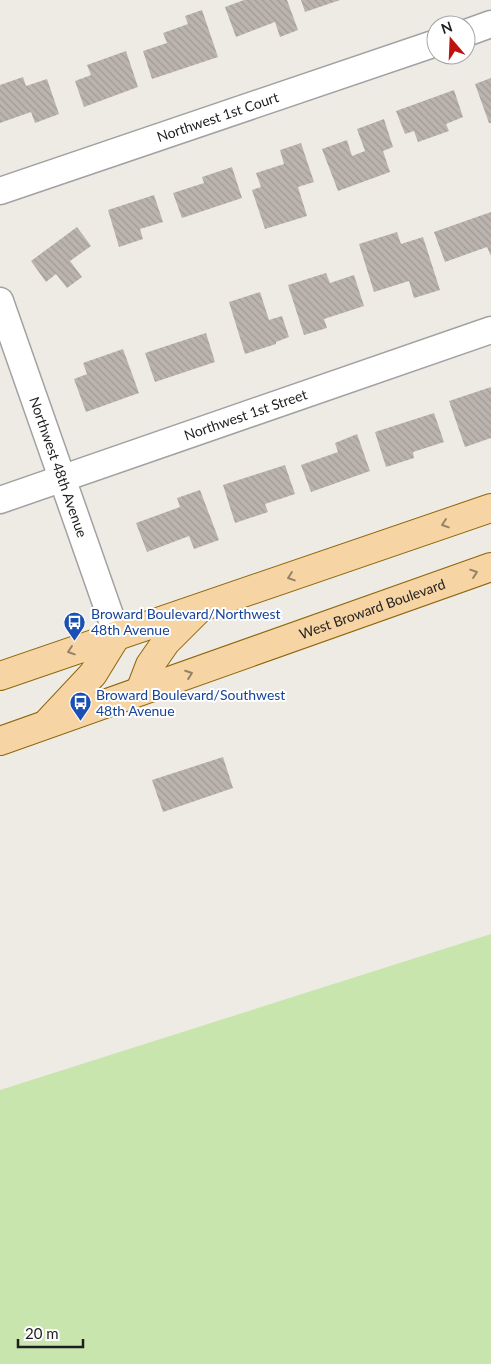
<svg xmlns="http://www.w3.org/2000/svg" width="491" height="1364" font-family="Lato,sans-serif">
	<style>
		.grass { fill: #c8e5ae }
		.building { fill: url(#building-back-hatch) }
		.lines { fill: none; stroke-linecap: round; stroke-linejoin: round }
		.street-casing { stroke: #a2a2a2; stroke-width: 29 }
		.primary-casing { stroke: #8e660a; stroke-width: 30 }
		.street { stroke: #fff; stroke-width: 26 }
		.primary { stroke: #f6d4a3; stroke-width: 28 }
		.oneway { stroke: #958267 }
		.labels { text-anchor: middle; stroke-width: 4; stroke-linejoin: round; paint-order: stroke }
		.street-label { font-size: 14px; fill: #1e1e1e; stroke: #fff }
		.transit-label { font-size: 14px; fill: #164399; stroke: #fff; text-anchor: start }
	</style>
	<defs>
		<pattern id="building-back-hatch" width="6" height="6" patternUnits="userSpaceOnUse" patternTransform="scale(1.25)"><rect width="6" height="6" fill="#bbb4ae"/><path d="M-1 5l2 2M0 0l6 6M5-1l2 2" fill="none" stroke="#a09a95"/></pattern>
	</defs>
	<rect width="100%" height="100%" fill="#eeebe5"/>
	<path class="grass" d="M491 934V1364H0V1090Z"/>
	<path class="building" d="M244 0H287L298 30 280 37 275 22 236 37 225 7Z
		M301 0H340L305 12Z
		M202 10 218 57 152 79 143 51 167 43 163 33 188 24 185 16Z
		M126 51 138 87 84 107 75 81 91 75 87 65Z
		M23 77 26 86 47 79 59 114 35 123 31 112 0 123V85Z
		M491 78V123H489L475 84Z
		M454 90 463 117 446 124 449 131 418 142 414 131 405 134 396 111Z
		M384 119 393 147 383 151 390 172 338 191 322 149 347 140 352 156 365 151 357 129Z
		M301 143 314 182 298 187 307 216 265 229 252 190 261 187 256 173 284 164 280 150Z
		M232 167 242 198 182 218 173 193 204 183 202 177Z
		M154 195 163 222 140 229 143 239 119 247 108 210Z
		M491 212V256L487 247 445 262 434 232Z
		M77 227 91 246 70 261 82 277 67 288 56 274 46 282 31 261Z
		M397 232 401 244 423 237 440 290 414 298 409 281 374 292 359 244Z
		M326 273 330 283 354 275 364 306 324 319 327 328 304 335 288 285Z
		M260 292 269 320 282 316 289 337 276 342V344L245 354 229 302Z
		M206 333 215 362 155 382 145 353Z
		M123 349 139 393 86 412 74 379 87 374 83 363Z
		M491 387V438L465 447 449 401Z
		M434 413 444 442 413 452 414 458 386 467 375 432Z
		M357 434 370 471 311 492 301 465 338 452 335 443Z
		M285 465 295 494 265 504 268 512 235 523 223 485Z
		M200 490 219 540 194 549 189 536 147 552 136 523 180 507 177 498Z
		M223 757 233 788 163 812 152 780Z"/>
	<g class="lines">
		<defs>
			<g id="street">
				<path d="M466 33 491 24"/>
				<path id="s1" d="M0 191 436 43"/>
				<path id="s2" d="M0 301 117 635"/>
				<path id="s3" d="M0 500 491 330"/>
			</g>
			<g id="primary">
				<path d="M0 676 491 508"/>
				<path d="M140 691 150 665 166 642 197 611"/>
				<path d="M49 721 93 674 117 635"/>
				<path id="s4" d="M0 741 491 567"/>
			</g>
		</defs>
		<use href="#street" class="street-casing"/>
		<use href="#primary" class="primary-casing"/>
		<use href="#street" class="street"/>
		<use href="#primary" class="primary"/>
	</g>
	<defs><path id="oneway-chevron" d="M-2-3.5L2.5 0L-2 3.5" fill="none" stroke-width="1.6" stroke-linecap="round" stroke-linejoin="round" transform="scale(1.25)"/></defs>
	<g class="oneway">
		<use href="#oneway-chevron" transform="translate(445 524) rotate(161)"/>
		<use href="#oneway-chevron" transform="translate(474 573) rotate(-19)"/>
		<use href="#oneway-chevron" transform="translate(291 577) rotate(161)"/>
		<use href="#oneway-chevron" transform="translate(71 651) rotate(161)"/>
		<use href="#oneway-chevron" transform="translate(189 674) rotate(-20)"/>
	</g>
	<defs>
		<symbol id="bus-pin" viewBox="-11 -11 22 30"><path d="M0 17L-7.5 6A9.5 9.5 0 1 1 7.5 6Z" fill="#1a4fb4" stroke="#fff"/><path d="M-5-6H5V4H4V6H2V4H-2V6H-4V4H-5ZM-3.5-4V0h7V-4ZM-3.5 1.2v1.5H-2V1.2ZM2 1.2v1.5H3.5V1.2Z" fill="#fff"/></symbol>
	</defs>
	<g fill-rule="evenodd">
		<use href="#bus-pin" x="62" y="610" width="25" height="34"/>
		<use href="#bus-pin" x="68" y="690" width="25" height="34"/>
	</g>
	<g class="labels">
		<g class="street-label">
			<text dy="5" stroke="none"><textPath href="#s1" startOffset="230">Northwest 1st Court</textPath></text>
			<text dy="5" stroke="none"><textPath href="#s3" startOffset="260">Northwest 1st Street</textPath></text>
			<text dy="5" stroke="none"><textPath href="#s2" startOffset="176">Northwest 48th Avenue</textPath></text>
			<text dy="5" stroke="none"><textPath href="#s4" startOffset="395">West Broward Boulevard</textPath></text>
		</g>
		<g class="transit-label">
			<text x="91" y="619">Broward Boulevard/Northwest<tspan x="91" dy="16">48th Avenue</tspan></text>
			<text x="96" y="700">Broward Boulevard/Southwest<tspan x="96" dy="16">48th Avenue</tspan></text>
		</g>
	</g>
	<g transform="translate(451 40) rotate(341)"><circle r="24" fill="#ffffff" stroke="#a5a5a5"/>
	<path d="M0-4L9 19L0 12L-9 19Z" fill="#bf120d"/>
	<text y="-8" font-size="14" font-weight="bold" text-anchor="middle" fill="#1e1e1e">N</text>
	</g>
	<path d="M18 1339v8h65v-8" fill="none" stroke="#1e1e1e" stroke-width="2.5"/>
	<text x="25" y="1339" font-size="15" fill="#1e1e1e" stroke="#ffffff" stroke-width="4" paint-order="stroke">20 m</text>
</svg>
